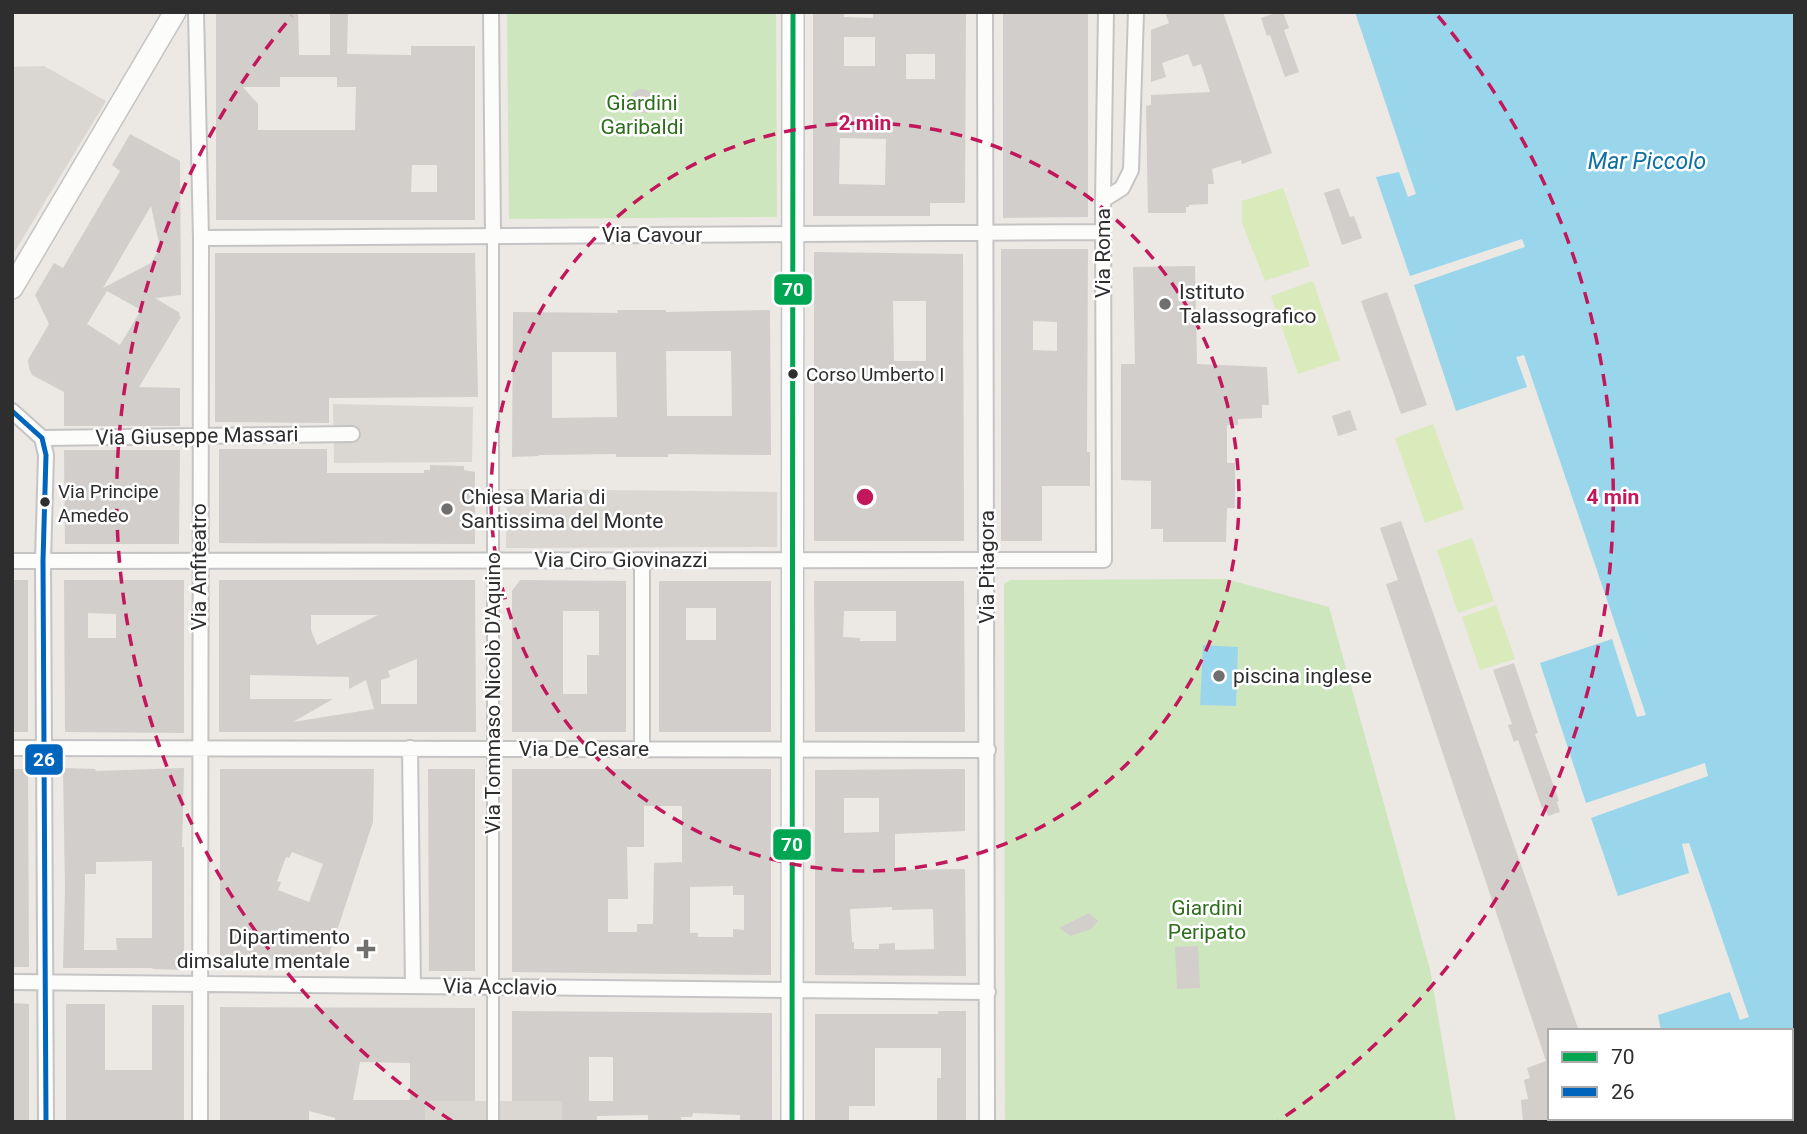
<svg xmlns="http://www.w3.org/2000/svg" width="1807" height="1134" font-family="Roboto,sans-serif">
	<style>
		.green { fill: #cee6be }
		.pitch { fill: #d9eabb }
		.plaza { fill: #dad6d2 }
		.water { fill: #99d6ec }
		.building { fill: #d1cecb; fill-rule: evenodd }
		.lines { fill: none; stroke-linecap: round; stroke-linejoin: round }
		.pedestrian-casing { stroke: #c5c4c5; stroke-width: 14 }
		.minor-casing { stroke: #c5c4c5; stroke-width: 18 }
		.secondary-casing { stroke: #c5c4c5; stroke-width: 24 }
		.pedestrian { stroke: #fcfcfb; stroke-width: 10 }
		.minor { stroke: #fcfcfb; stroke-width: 14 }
		.secondary { stroke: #fcfcfb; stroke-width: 21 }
		.bus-1-casing { stroke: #fff; stroke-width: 10 }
		.bus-2-casing { stroke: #fff; stroke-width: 10 }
		.bus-1 { stroke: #00a651; stroke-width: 5 }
		.bus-2 { stroke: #0065bd; stroke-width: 5 }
		.ring { fill: none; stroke: #c2185b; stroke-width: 3.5; stroke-dasharray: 12 9 }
		.poi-dot { fill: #706f6e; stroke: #fff; stroke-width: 2.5 }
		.bus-dot { fill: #2e2e2e; stroke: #fff; stroke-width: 2.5 }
		.labels { text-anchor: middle; stroke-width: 5; stroke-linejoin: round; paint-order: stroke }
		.bus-label { font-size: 19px; fill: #2e2e2e; stroke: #fff; text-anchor: start }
		.park-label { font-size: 21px; fill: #2c6e1b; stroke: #fff }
		.street-label { font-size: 21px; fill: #2e2e2e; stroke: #fff }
		.poi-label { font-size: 21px; fill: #2e2e2e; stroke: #fff; text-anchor: start }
		.water-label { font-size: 23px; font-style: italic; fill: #0d6fa3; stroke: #fff }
		.centre { fill: #c2185b; stroke: #fff; stroke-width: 3.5 }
		.ring-label { font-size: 21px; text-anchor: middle; font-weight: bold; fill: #c2185b; stroke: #fff; stroke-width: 5; stroke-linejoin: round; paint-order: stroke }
		.line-badge { stroke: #fff; stroke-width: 2.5 }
		.badge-label { font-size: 19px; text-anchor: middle; font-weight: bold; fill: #fff }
	</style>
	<rect width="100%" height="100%" fill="#ece8e4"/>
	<path class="green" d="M507 12H776L777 217 509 219Z
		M1226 579 1329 607 1430 969 1456 1122H1005L1004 584 1011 580Z"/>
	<path class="pitch" d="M1283 188 1310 266 1265 281 1242 223V201Z
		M1313 281 1340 360 1298 374 1271 296Z
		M1433 424 1464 509 1425 523 1395 438Z
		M1472 538 1494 601 1458 613 1437 550Z
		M1496 605 1515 659 1480 670 1462 617Z"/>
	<path class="plaza" d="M44 66 106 101 12 256V67Z
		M333 404 473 407 472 462 334 463Z
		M507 489 777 492V547L506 548Z
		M425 1101H562V1122H425Z"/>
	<path class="water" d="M1355 12H1795V1122H1683V1118H1791V1031H1661L1658 1015 1730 992 1740 1020 1749 1017 1689 843 1682 844 1689 873 1618 896 1591 818 1708 776 1705 763 1586 803 1540 663 1612 639 1637 717 1646 715 1524 355 1516 357 1527 387 1456 411 1414 285 1525 247 1522 239 1410 276 1376 177 1399 172 1408 197 1416 194Z
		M1203 645 1238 647 1236 706 1200 705Z"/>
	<path class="building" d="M216 12H298L299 55H330V12H348L347 54 411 55V46H475V220H216ZM280 77H337V87H356L355 130H258V104L243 87H280ZM412 165H437V192H411Z
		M813 12H844V17L873 18V12H966L965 203H930V216H813ZM844 37H875V66H844ZM906 54H935V79H906ZM840 138 886 139 885 185 839 184Z
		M1003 12H1088V217L1003 218Z
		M1165 12H1223L1272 153 1242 164 1241 160 1212 169 1214 184H1208V204L1189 205V207H1186V213H1148L1146 106 1151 105V95L1210 92 1201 64 1193 67 1188 54 1162 63 1166 77 1151 82V30L1169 23Z
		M1278 12H1283L1289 28 1284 30 1299 72 1285 77 1270 35 1267 36 1261 18Z
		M630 101a12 12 0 1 1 24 0a12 12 0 1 1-24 0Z
		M130 134 180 161 181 295 155 298 180 313 179 315 181 317 139 387 180 388V426H64V392L32 375 29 368 28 360 49 324 35 295 54 263 63 268 120 171 112 165ZM151 206 160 248 151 263 103 288ZM107 291 141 310 120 345 87 324Z
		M1339 188 1350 217 1354 216 1362 238 1342 245 1324 193Z
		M1001 249H1088L1087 452H1090V486H1042V541H1001ZM1033 321 1057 322V351L1033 350Z
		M814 252 963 254 964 541H814ZM893 301H926V361H894Z
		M215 253H475L478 397 329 398V423L215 422Z
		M1195 266 1197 364 1267 367 1269 405H1262V418L1238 419V425H1227V463H1235V508H1227L1226 542H1163V529H1151V481L1121 480V364H1135L1133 267Z
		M1387 292 1427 405 1401 414 1361 301Z
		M617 310H666V312L770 310 771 455 668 454V457H616V454L539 455V456L512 457 513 312 618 313ZM666 351H731L732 416H667ZM552 352H616L617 417 552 418Z
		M1350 410 1357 430 1338 436 1332 416Z
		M219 449H327V473H424V470H430V465L464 466V470L475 472V544L219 543Z
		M64 450H180L179 544H65Z
		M1401 521 1579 1031H1550V1122H1523L1521 1100 1528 1099 1524 1080 1530 1078 1527 1068 1546 1061 1386 584 1398 580 1380 528Z
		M12 580H28V732H12Z
		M64 580H184V733L65 732ZM88 613 116 614V638H88Z
		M219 580H475L476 732H219ZM311 615H378L317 645 311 630ZM417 659V704H381V680L390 677 388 671ZM250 675 349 677V689L366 680 374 709 293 722 333 699H250Z
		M520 580 626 581V732H512V591ZM563 611H599V655H587V694H563Z
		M659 581H771V732H659ZM686 608H716V640H686Z
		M814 581H964L965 732H815ZM844 611H896V641H860V638L843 637Z
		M1514 663 1538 733 1535 734 1559 801 1557 802 1560 812 1548 816 1545 807 1542 808 1518 740 1514 742 1508 725 1512 724 1493 670Z
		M63 768 95 769 96 771 184 768 182 847H184V970L153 969 152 968H63L65 889ZM152 861V938H116L117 950H84L85 874H96V862Z
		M12 769H28L29 967H12Z
		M220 769H374L373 822 324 970 220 969ZM292 852 323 864 309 902 278 890 281 882 277 881 286 857 289 858Z
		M428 769H475V971H429Z
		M512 769H771V975L512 972ZM644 806H682V862L654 863 653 924H637V932H608V899H628L627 847H644ZM733 886V895H744V930L733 929V937H698V933H690V887Z
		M965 769V831L895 834V870L965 869 966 976 815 975V770ZM844 798H879V832L844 833ZM892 907V910L933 909 934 949 895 950V943L879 944V949H854V942H852L850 909Z
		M1089 913 1098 921 1091 929 1071 936 1059 928Z
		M1198 946 1200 988 1177 989 1175 947Z
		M12 1003 29 1004V1122H12Z
		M66 1004H105V1070H152V1005H184V1122H66Z
		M220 1007 475 1008V1101H425V1122H335V1118L309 1111V1122H220ZM360 1062 410 1063V1100H353Z
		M512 1011 772 1013V1122H740V1115L693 1113 692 1117H681V1122H648V1115L597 1116V1122H562V1101H512ZM589 1057H613V1101H589Z
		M938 1011H966V1122H937V1078H941V1048H875V1106H849V1122H815V1014H938Z"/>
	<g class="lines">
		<defs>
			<path id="pedestrian" d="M493 236V1122"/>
			<path id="minor" d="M196 12 201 238 200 1122
				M491 12 493 236
				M985 12 987 1122
				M1103 200 1122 188 1131 170 1136 12
				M201 238 1103 232
				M12 411 42 438 46 455 43 561 46 1122
				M42 438 352 434
				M12 561 1104 560 1103 200 1106 12
				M12 748 988 750
				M410 748 413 986
				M642 749V560
				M12 982 988 992"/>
			<path id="secondary" d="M12 288 175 12
				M792 1122 793 12"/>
		</defs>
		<use href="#pedestrian" class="pedestrian-casing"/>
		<use href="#minor" class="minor-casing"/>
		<use href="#secondary" class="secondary-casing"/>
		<use href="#pedestrian" class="pedestrian"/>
		<use href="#minor" class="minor"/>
		<use href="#secondary" class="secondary"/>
		<defs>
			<path id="bus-1" d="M792 1122 793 12"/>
			<path id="bus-2" d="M12 411 42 438 46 455 43 561 46 1122"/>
		</defs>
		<use href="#bus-1" class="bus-1-casing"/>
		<use href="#bus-2" class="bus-2-casing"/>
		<use href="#bus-1" class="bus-1"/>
		<use href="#bus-2" class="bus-2"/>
	</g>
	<g class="ring">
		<circle cx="865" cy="497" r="374"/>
		<path d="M452 1121A748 748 0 0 1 292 16M1438 16A748 748 0 0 1 1278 1121"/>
	</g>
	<g class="poi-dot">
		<circle cx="1165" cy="304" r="7"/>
		<circle cx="447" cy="509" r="7"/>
		<circle cx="1219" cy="676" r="7"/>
		<path d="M362.5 938.5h7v7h7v7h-7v7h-7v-7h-7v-7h7z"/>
	</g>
	<g class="bus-dot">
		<circle cx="793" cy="374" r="6"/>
		<circle cx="45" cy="502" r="6"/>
	</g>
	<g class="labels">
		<g class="bus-label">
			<text x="806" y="381">Corso Umberto I</text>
			<text x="58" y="498">Via Principe<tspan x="58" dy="24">Amedeo</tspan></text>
		</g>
		<g class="park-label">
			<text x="642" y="110">Giardini<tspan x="642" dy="24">Garibaldi</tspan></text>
			<text x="1207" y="915">Giardini<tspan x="1207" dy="24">Peripato</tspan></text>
		</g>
		<g class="street-label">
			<text x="652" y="242">Via Cavour</text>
			<text transform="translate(1103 253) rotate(-90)" y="7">Via Roma</text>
			<text transform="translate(197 436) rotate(-1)" y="7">Via Giuseppe Massari</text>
			<text x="621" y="567">Via Ciro Giovinazzi</text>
			<text transform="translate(199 567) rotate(-90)" y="7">Via Anfiteatro</text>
			<text transform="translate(987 567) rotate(-90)" y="7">Via Pitagora</text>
			<text transform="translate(493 693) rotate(-90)" y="7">Via Tommaso Nicolò D'Aquino</text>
			<text x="584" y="756">Via De Cesare</text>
			<text transform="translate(500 987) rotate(1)" y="7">Via Acclavio</text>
		</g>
		<g class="poi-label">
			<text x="1179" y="299">Istituto<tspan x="1179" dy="24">Talassografico</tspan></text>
			<text x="461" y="504">Chiesa Maria di<tspan x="461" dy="24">Santissima del Monte</tspan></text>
			<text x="1233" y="683">piscina inglese</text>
			<text x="350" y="944" text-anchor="end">Dipartimento<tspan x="350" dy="24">dimsalute mentale</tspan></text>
		</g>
		<g class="water-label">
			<text x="1647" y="169">Mar Piccolo</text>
		</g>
	</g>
	<circle cx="865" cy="497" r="10" class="centre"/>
	<g class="ring-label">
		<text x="865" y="130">2 min</text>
		<text x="1613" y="504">4 min</text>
	</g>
	<g class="line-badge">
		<rect x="773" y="273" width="40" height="33" rx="7" fill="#00a651"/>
		<rect x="24" y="743" width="40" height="33" rx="7" fill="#0065bd"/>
		<rect x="772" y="828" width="40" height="33" rx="7" fill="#00a651"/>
	</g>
	<g class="badge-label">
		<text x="793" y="296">70</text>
		<text x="44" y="766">26</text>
		<text x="792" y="851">70</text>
	</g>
	<rect width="1807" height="1134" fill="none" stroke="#2e2e2e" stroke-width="28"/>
	<rect x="1548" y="1029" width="245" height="91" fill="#ffffff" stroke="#ababab" stroke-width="2"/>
	<rect x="1562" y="1052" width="35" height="10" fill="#00a651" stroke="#ababab" stroke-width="2"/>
	<text x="1611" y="1064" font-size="21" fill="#2e2e2e">70</text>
	<rect x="1562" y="1087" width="35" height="10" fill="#0065bd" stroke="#ababab" stroke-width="2"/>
	<text x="1611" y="1099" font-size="21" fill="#2e2e2e">26</text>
</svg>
